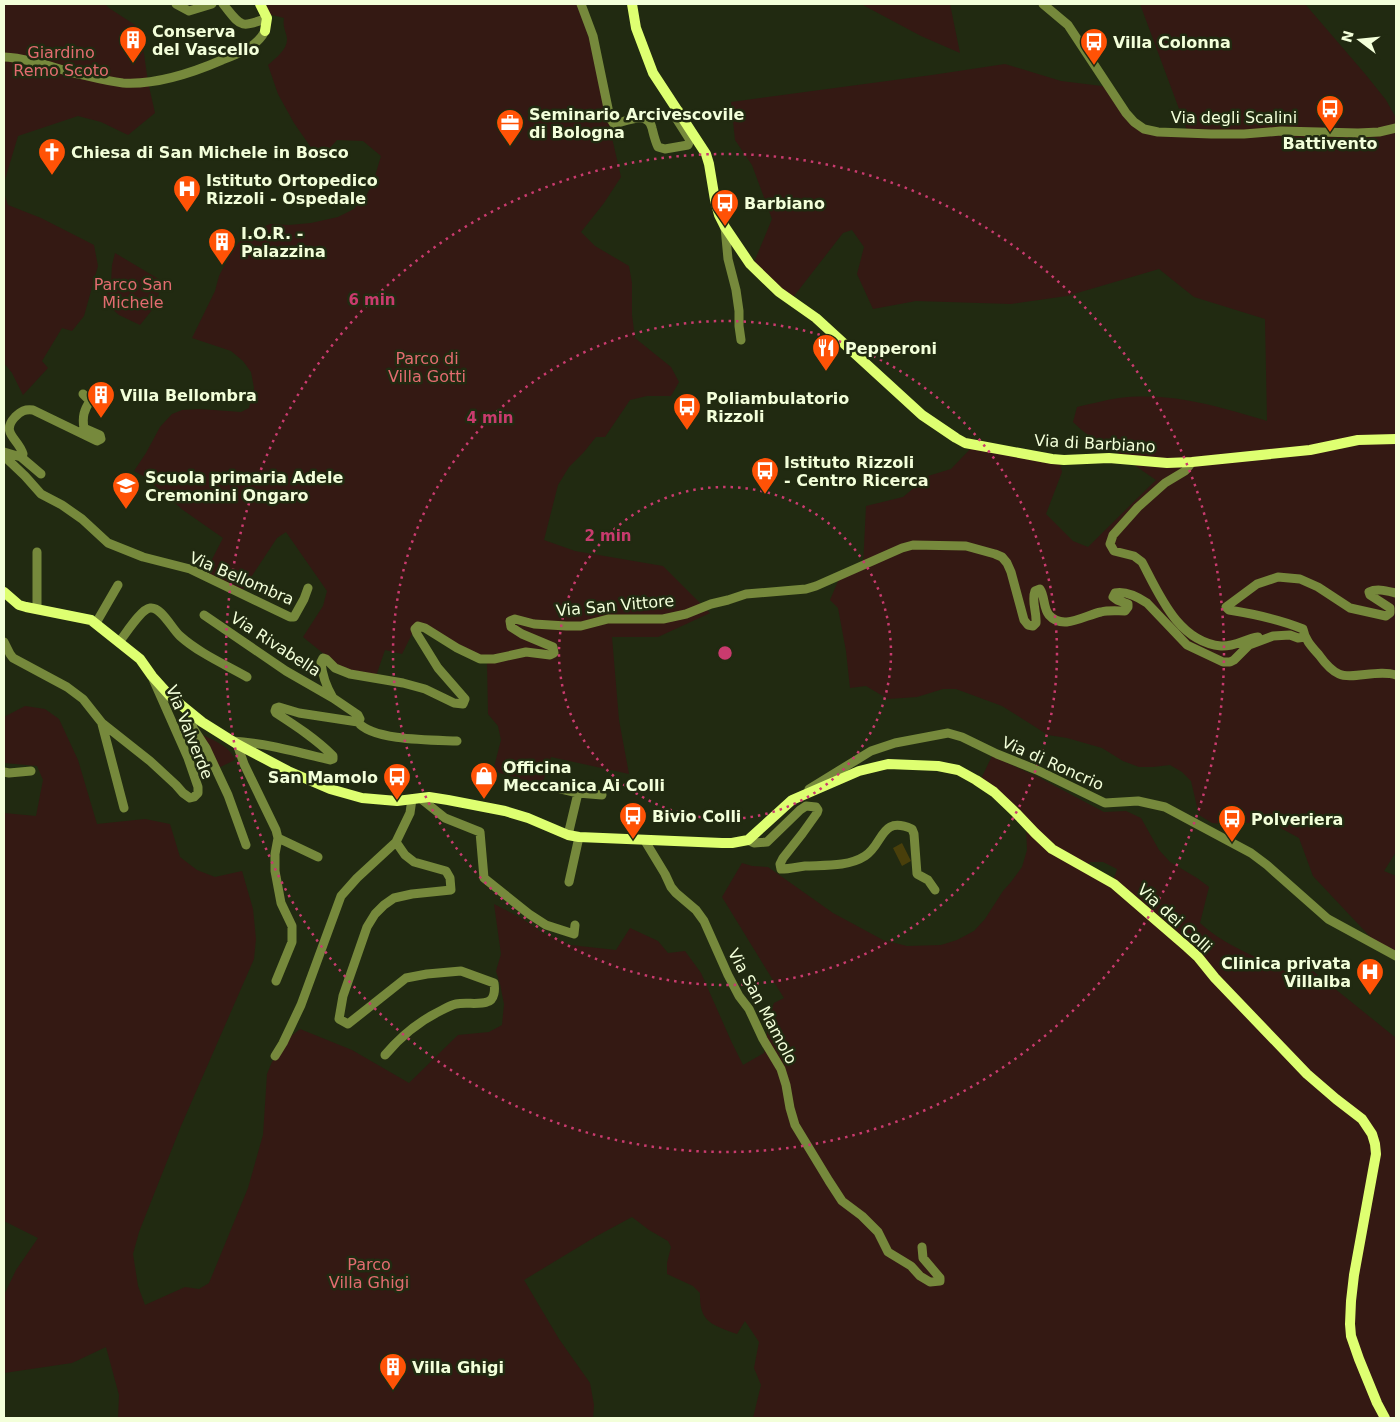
<svg xmlns="http://www.w3.org/2000/svg" width="1400" height="1422" font-family="'DejaVu Sans',sans-serif">
	<style>
		.green { fill: #341913; fill-rule: evenodd }
		.water { fill: #493f0b }
		.lines { fill: none; stroke-linecap: round; stroke-linejoin: round }
		.street { stroke: #76893c; stroke-width: 9 }
		.secondary { stroke: #deff71; stroke-width: 10 }
		.ring { fill: none; stroke: #c93b6e; stroke-width: 2.5; stroke-dasharray: 2.5 5 }
		.labels { text-anchor: middle; stroke-width: 5; stroke-linejoin: round; paint-order: stroke }
		.poi-label { font-size: 16px; font-weight: bold; fill: #f3ffda; stroke: #212a11; text-anchor: start }
		.park-label { font-size: 16px; fill: #e26c70; stroke: #212a11 }
		.street-label { font-size: 16px; fill: #f3ffda; stroke: #212a11 }
		.centre { fill: #c93b6e; stroke: #212a11; stroke-width: 2.5 }
		.ring-label { font-size: 15px; text-anchor: middle; font-weight: bold; fill: #c93b6e; stroke: #212a11; stroke-width: 5; stroke-linejoin: round; paint-order: stroke }
	</style>
	<rect width="100%" height="100%" fill="#212a11"/>
	<path class="green" d="M4 4H105L109 8 135 25 142 40 148 82 155 113 128 135 101 122 78 116 18 136 4 183Z
		M261 4H577L589 38 621 177 604 203 581 232 595 246 629 266 632 283V315L635 338 671 367 679 382 671 396H647L630 400 605 437H596L584 452 569 467 558 485 544 540 575 551 663 566 710 613 658 637H612L619 720 629 774 551 757 542 785 493 771 501 740 498 726 488 714 487 662 417 624 402 654 385 650 376 676 354 672 340 667 303 637 323 606 327 591 286 532 277 538 238 597 203 577 223 538 183 510 145 477 134 471 146 453 160 427 172 414 182 410 200 409 241 412 249 408 254 388 251 372 243 361 231 351 192 338 215 291 219 276 233 249 247 234 270 224 289 225 311 223 338 217 354 209 366 196 373 183 381 156 363 141 337 140 320 159H319L294 123 278 94 268 65C277 57 291 47 286 34 284 27 283 25 284 18L264 13Z
		M861 4H950L960 53 921 36Z
		M1140 4H1305L1366 75 1386 100 1396 118V852L1384 871 1396 876V953L1375 942 1313 876 1299 838 1275 825 1263 821 1231 825 1212 823 1199 815 1191 781 1182 772 1170 765 1153 767H1139L1123 761 1102 748 1067 738 1048 735 1002 706 956 689H943L917 697 888 699 866 686 850 688 846 651 838 608 830 600 839 579 863 567 866 506 903 497 928 476 951 469 975 444 1059 459 1062 472 1046 514 1073 541 1088 547 1156 480C1145 473 1135 465 1124 457 1106 444 1089 439 1073 422L1077 407C1091 404 1105 400 1119 398 1173 392 1216 406 1267 421L1265 319 1194 297 1159 269 1067 296 1011 304 916 301 873 309 857 274 864 247 852 230 843 233 791 300 753 265 772 219 752 165 735 140 731 102 932 75 1005 64 1061 81 1110 87 1134 124 1188 133Z
		M4 193 8 205 41 218 94 245 98 266 84 316 72 331 62 328 42 361 48 368 23 395 12 373 4 363Z
		M115 253 162 281 156 305 140 325 119 315 104 302 111 283 112 265Z
		M25 706 45 709 59 719 78 760 97 824 145 819 170 824 180 857 197 870 215 877 242 871 253 909 256 939 254 959 181 1126 139 1232 133 1254 138 1286 145 1305 185 1287 199 1289 209 1283 248 1188 263 1135 267 1074 272 1062 290 1037 300 1029 352 1050 409 1083 458 1035 489 1032 502 1025 504 1004 500 984 496 971 501 954 494 904 521 918 541 932 570 945 616 950 630 928 658 941 668 953 685 951 701 973 732 1043 743 1065 764 1053 767 1038V1021L774 1003 784 998 722 897 742 863 752 866 768 867 833 913 883 940 907 946 941 945 957 940 974 931 985 919 1003 891 1011 882 1022 867 1027 850 1026 826 979 783 992 756 1038 777 1104 812 1126 811 1141 818 1159 850 1170 862 1197 878 1209 887 1200 923C1229 950 1265 958 1298 979L1313 971 1396 1038V1418H753L761 1385 754 1368 759 1342 745 1321 737 1334C712 1325 699 1322 700 1293L693 1286 667 1274V1263L671 1247 668 1241 649 1230 632 1217 595 1237 524 1280 559 1339 590 1383 594 1405 593 1418H118L119 1395 106 1347 72 1363 4 1373V1295L16 1270 38 1238 4 1221V813L36 816 43 780 37 766 4 763V717ZM1090 862H1103L1117 869 1113 881 1088 866Z
		M201 734C214 741 230 746 235 760L216 769Z"/>
	<path class="water" d="M902 843 911 861 902 866 893 848Z"/>
	<g class="lines">
		<path class="street" d="M176 4 189 11 212 4
			M223 4C241 26 239 29 267 18
			M581 4 593 36 610 118 614 124C627 121 648 110 652 128 654 136 655 141 658 147L665 149 688 145 690 140 676 118 679 111
			M1043 4 1068 25 1126 113 1134 122 1144 129 1158 132 1211 134H1244L1281 131 1358 133 1379 132 1396 128
			M4 57C26 58 49 66 70 72 88 76 105 81 123 83 156 85 192 73 222 60 238 54 257 47 265 31
			M725 227 728 259 736 290 739 311V326L741 340
			M4 452 21 457 23 454C19 439 0 433 15 417 21 411 25 409 33 410L97 441 101 439 100 435 84 428C82 417 84 410 90 401L83 394
			M4 456 25 476 41 494 62 505 82 519 108 543 143 557 190 569 290 617H294L304 599 308 588
			M21 457 41 474
			M1192 462 1185 471 1165 483 1138 507 1113 535 1110 544 1114 551 1134 556 1142 562C1159 594 1178 642 1221 646 1234 647 1245 639 1258 637
			M1396 593C1387 591 1377 588 1369 592L1370 595 1390 608V613L1386 616 1350 608 1318 587 1300 579 1278 577 1257 584 1226 607 1229 610C1254 614 1279 619 1303 629 1305 640 1312 647 1319 655 1324 662 1330 670 1339 674 1352 680 1378 669 1396 675
			M37 609V552
			M204 615 286 671 333 698 358 715 360 719 358 722 299 713 279 707 276 708 275 711 276 713C296 726 316 739 333 756V759L330 760C297 752 265 743 232 741
			M96 623 118 585
			M4 642 10 654 13 658 67 687 83 699 102 723 150 761 176 785 183 793 190 798 194 797 198 793V787L188 758 153 679
			M119 642C125 635 141 609 150 608 161 606 172 629 180 636 199 653 224 664 247 677
			M333 698C326 686 322 675 321 662L323 658 326 659 335 668 350 674 403 683 425 689 454 703 463 704 465 699 438 668 417 634 415 629 418 626 425 628 457 648 480 659H494L526 652 550 655 554 653 553 647 522 634 511 627 510 621 515 619 534 624 566 626H581L608 619H663L686 614 711 604 728 600 746 594 806 589 816 586 902 548 913 545 966 546 995 554 1002 557 1007 563 1011 572 1024 620 1028 625 1033 626 1036 623C1037 612 1031 601 1035 591L1040 589C1045 596 1043 608 1049 615 1063 631 1085 615 1101 612 1109 610 1117 611 1125 611L1128 607V604L1117 600 1113 597 1115 593C1125 591 1138 597 1147 603L1187 645 1223 662H1230L1234 660 1249 645 1273 636 1290 635 1298 638 1305 637
			M192 715 193 728 206 748 228 795 246 845
			M358 722C372 741 434 740 457 741
			M102 724 124 808
			M237 744 244 764 276 830 278 838 275 854V871L281 903 292 926V942L276 981
			M4 772 9 773 31 771
			M553 787 578 793 602 795
			M809 789 871 751 895 743 948 733 962 737 997 754 1037 770 1105 803 1138 801 1165 807 1251 853 1267 865 1328 919 1396 956
			M420 798 445 818 480 832 484 878 529 914 546 925 574 934 575 925
			M568 835 578 793
			M278 838 318 857
			M748 840 754 843 767 842 800 810 806 806 816 807 818 810 817 813 802 834 783 858 780 864 781 869C789 869 797 867 805 866 824 865 848 867 865 856 884 844 880 815 912 829L914 834 917 874 928 880 935 890
			M645 841 665 874 671 887 676 893 696 910 704 921 728 975 739 996 749 1009 763 1039 781 1069 786 1085 790 1108 795 1125 829 1181 842 1201 862 1216 878 1232 888 1252 911 1266 920 1276 930 1282 940 1281V1278L923 1258 922 1247
			M569 882 579 837
			M385 1055C401 1036 419 1021 442 1010 446 1008 451 1005 456 1004 465 1002 479 1005 487 1002 495 1000 495 989 494 983L461 971 427 974 406 978 348 1024 339 1019 343 996 367 927 375 914 384 905 394 898 412 894 451 890 450 878 446 871 414 862 405 855 396 842
			M275 1056 283 1043 301 1005 341 896 357 878 396 842 410 813 412 799"/>
		<path class="secondary" d="M260 4 267 18 265 31
			M632 4 636 28 653 73 706 154 709 164 715 200 719 215 725 227 750 264 779 292 816 318 922 415 956 438 965 443 976 445 1052 459 1064 460 1109 458 1167 463 1192 462 1310 450 1358 440 1396 439
			M4 592 19 605 26 607 91 620 140 659 152 676 170 696 202 722 237 744 288 771 330 789 362 798 397 801 429 797 448 800 505 811 528 818 568 835 579 837 722 843H732L748 840 792 800 859 771 888 764 938 766 958 770 976 780 994 792 1016 813 1035 833 1052 849 1114 884 1187 947 1198 957 1215 978 1307 1074 1336 1099 1362 1119 1372 1134 1375 1144 1376 1154 1354 1275 1351 1301 1350 1324 1351 1336 1359 1359 1377 1403 1385 1418"/>
	</g>
	<g class="ring">
		<circle cx="725" cy="653" r="166"/>
		<circle cx="725" cy="653" r="332"/>
		<circle cx="725" cy="653" r="499"/>
	</g>
	<defs>
		<symbol id="building-pin" viewBox="-11 -11 22 30"><path d="M0 17L-7.5 6A9.5 9.5 0 1 1 7.5 6Z" fill="#ff5206" stroke="#212a11"/><path d="M-4-6H4V6H1V3H-1V6H-4ZM-2.5-4.3h1.7v1.8h-1.7ZM.8-4.3h1.7v1.8H.8ZM-2.5-1h1.7V.8h-1.7ZM.8-1h1.7V.8H.8Z" fill="#fff"/></symbol>
		<symbol id="bus-pin" viewBox="-11 -11 22 30"><path d="M0 17L-7.5 6A9.5 9.5 0 1 1 7.5 6Z" fill="#ff5206" stroke="#212a11"/><path d="M-5-6H5V4H4V6H2V4H-2V6H-4V4H-5ZM-3.5-4V0h7V-4ZM-3.5 1.2v1.5H-2V1.2ZM2 1.2v1.5H3.5V1.2Z" fill="#fff"/></symbol>
		<symbol id="office-pin" viewBox="-11 -11 22 30"><path d="M0 17L-7.5 6A9.5 9.5 0 1 1 7.5 6Z" fill="#ff5206" stroke="#212a11"/><path d="M-6-3h4V-5.5h4V-3h4V5H-6ZM-1-4.5V-3h2v-1.5ZM-6 0V1H6V0Z" fill="#fff"/></symbol>
		<symbol id="church-pin" viewBox="-11 -11 22 30"><path d="M0 17L-7.5 6A9.5 9.5 0 1 1 7.5 6Z" fill="#ff5206" stroke="#212a11"/><path d="M-1.2-6h2.4v3.5h3.3v2.4h-3.3V6h-2.4V-.1h-3.3v-2.4h3.3Z" fill="#fff"/></symbol>
		<symbol id="hospital-pin" viewBox="-11 -11 22 30"><path d="M0 17L-7.5 6A9.5 9.5 0 1 1 7.5 6Z" fill="#ff5206" stroke="#212a11"/><path d="M-5-5h3v3.5h4V-5h3V5h-3V1.5h-4V5h-3Z" fill="#fff"/></symbol>
		<symbol id="restaurant-pin" viewBox="-11 -11 22 30"><path d="M0 17L-7.5 6A9.5 9.5 0 1 1 7.5 6Z" fill="#ff5206" stroke="#212a11"/><path d="M-5-6h1v4h1v-4h1v4h1v-4h1v5L-1.5 .5V6h-2V.5L-5-1ZM5-6V6H3V1.5H1.5Q1.5-4 5-6Z" fill="#fff"/></symbol>
		<symbol id="school-pin" viewBox="-11 -11 22 30"><path d="M0 17L-7.5 6A9.5 9.5 0 1 1 7.5 6Z" fill="#ff5206" stroke="#212a11"/><path d="M0-5L7-2L0 1L-7-2ZM-4 1L0 2.5L4 1V4Q0 6-4 4Z" fill="#fff"/></symbol>
		<symbol id="shop-pin" viewBox="-11 -11 22 30"><path d="M0 17L-7.5 6A9.5 9.5 0 1 1 7.5 6Z" fill="#ff5206" stroke="#212a11"/><path d="M-5-2.5h2.3a2.7 3.5 0 0 1 5.4 0H5L5.5 6h-11ZM-1.5-2.5h3a1.5 2.3 0 0 0-3 0Z" fill="#fff"/></symbol>
	</defs>
	<g fill-rule="evenodd">
		<use href="#building-pin" x="117" y="24" width="32" height="43"/>
		<use href="#bus-pin" x="1078" y="26" width="32" height="43"/>
		<use href="#bus-pin" x="1314" y="93" width="32" height="43"/>
		<use href="#office-pin" x="494" y="107" width="32" height="43"/>
		<use href="#church-pin" x="36" y="136" width="32" height="43"/>
		<use href="#hospital-pin" x="171" y="173" width="32" height="43"/>
		<use href="#bus-pin" x="709" y="187" width="32" height="43"/>
		<use href="#building-pin" x="206" y="226" width="32" height="43"/>
		<use href="#restaurant-pin" x="810" y="332" width="32" height="43"/>
		<use href="#building-pin" x="85" y="379" width="32" height="43"/>
		<use href="#bus-pin" x="671" y="391" width="32" height="43"/>
		<use href="#bus-pin" x="749" y="455" width="32" height="43"/>
		<use href="#school-pin" x="110" y="470" width="32" height="43"/>
		<use href="#shop-pin" x="468" y="760" width="32" height="43"/>
		<use href="#bus-pin" x="381" y="761" width="32" height="43"/>
		<use href="#bus-pin" x="617" y="800" width="32" height="43"/>
		<use href="#bus-pin" x="1216" y="803" width="32" height="43"/>
		<use href="#hospital-pin" x="1354" y="956" width="32" height="43"/>
		<use href="#building-pin" x="377" y="1351" width="32" height="43"/>
	</g>
	<g class="labels">
		<g class="poi-label">
			<text x="152" y="37">Conserva<tspan x="152" dy="18">del Vascello</tspan></text>
			<text x="1113" y="48">Villa Colonna</text>
			<text x="529" y="120">Seminario Arcivescovile<tspan x="529" dy="18">di Bologna</tspan></text>
			<text x="1330" y="149" text-anchor="middle">Battivento</text>
			<text x="71" y="158">Chiesa di San Michele in Bosco</text>
			<text x="206" y="186">Istituto Ortopedico<tspan x="206" dy="18">Rizzoli - Ospedale</tspan></text>
			<text x="744" y="209">Barbiano</text>
			<text x="241" y="239">I.O.R. -<tspan x="241" dy="18">Palazzina</tspan></text>
			<text x="845" y="354">Pepperoni</text>
			<text x="120" y="401">Villa Bellombra</text>
			<text x="706" y="404">Poliambulatorio<tspan x="706" dy="18">Rizzoli</tspan></text>
			<text x="784" y="468">Istituto Rizzoli<tspan x="784" dy="18">- Centro Ricerca</tspan></text>
			<text x="145" y="483">Scuola primaria Adele<tspan x="145" dy="18">Cremonini Ongaro</tspan></text>
			<text x="503" y="773">Officina<tspan x="503" dy="18">Meccanica Ai Colli</tspan></text>
			<text x="378" y="783" text-anchor="end">San Mamolo</text>
			<text x="652" y="822">Bivio Colli</text>
			<text x="1251" y="825">Polveriera</text>
			<text x="1351" y="969" text-anchor="end">Clinica privata<tspan x="1351" dy="18">Villalba</tspan></text>
			<text x="412" y="1373">Villa Ghigi</text>
		</g>
		<g class="park-label">
			<text x="61" y="58">Giardino<tspan x="61" dy="18">Remo Scoto</tspan></text>
			<text x="133" y="290">Parco San<tspan x="133" dy="18">Michele</tspan></text>
			<text x="427" y="364">Parco di<tspan x="427" dy="18">Villa Gotti</tspan></text>
			<text x="369" y="1270">Parco<tspan x="369" dy="18">Villa Ghigi</tspan></text>
		</g>
		<g class="street-label">
			<text x="1234" y="123">Via degli Scalini</text>
			<text transform="translate(1095 443) rotate(3)" y="6">Via di Barbiano</text>
			<text transform="translate(242 578) rotate(23)" y="6">Via Bellombra</text>
			<text transform="translate(615 605) rotate(-5)" y="6">Via San Vittore</text>
			<text transform="translate(276 644) rotate(33)" y="6">Via Rivabella</text>
			<text transform="translate(190 732) rotate(68)" y="6">Via Valverde</text>
			<text transform="translate(1053 763) rotate(24)" y="6">Via di Roncrio</text>
			<text transform="translate(1175 918) rotate(42)" y="6">Via dei Colli</text>
			<text transform="translate(763 1006) rotate(62)" y="6">Via San Mamolo</text>
		</g>
	</g>
	<circle cx="725" cy="653" r="8" class="centre"/>
	<g class="ring-label">
		<text x="372" y="305">6 min</text>
		<text x="490" y="423">4 min</text>
		<text x="608" y="541">2 min</text>
	</g>
	<rect width="1400" height="1422" fill="none" stroke="#f3ffda" stroke-width="10"/>
	<g transform="translate(1360 40) rotate(286)" stroke="#212a11" stroke-width="4" paint-order="stroke">
	<path d="M0-4L9 19L0 12L-9 19Z" fill="#f3ffda"/>
	<text y="-8" font-size="14" font-weight="bold" text-anchor="middle" fill="#f3ffda">N</text>
	</g>
</svg>
